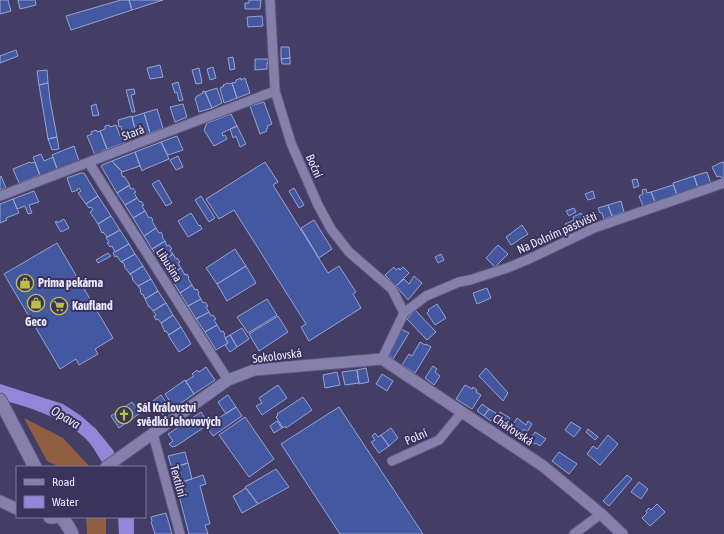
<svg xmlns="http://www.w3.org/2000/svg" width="724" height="534" font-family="'Asap Condensed',sans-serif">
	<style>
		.green { fill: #905e41 }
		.water { fill: #9385d8 }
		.building { fill: #4458a2; stroke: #95a4d2 }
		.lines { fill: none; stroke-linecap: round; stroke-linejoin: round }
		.minor-casing { stroke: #605a7c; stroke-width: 11 }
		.tertiary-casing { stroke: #605a7c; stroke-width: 13 }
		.secondary-casing { stroke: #605a7c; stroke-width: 15 }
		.minor { stroke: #857fac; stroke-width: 9 }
		.tertiary { stroke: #857fac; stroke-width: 11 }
		.secondary { stroke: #857fac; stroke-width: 13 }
		.labels { text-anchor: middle; stroke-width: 4; stroke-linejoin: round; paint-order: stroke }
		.street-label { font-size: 12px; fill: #eae8fd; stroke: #3a335b }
		.poi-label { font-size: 12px; font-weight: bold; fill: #eae8fd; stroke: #3a335b; text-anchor: start }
		.water-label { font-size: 13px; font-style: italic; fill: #e2e0f6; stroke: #3a335b }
	</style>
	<rect width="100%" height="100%" fill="#443d66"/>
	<path class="green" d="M24 418 63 438 90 467H60L47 461Z
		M86 517H106V534H87Z"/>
	<path class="water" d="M0 384 63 404 80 415 96 429 113 450 121 467H105C99 458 94 447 86 439 63 417 30 408 0 399Z
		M118 517H134V534H119Z"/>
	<path class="building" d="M0 0H8L11 11 0 14Z
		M18 0H35L36 5 20 9Z
		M121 0H129L132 10 71 30 66 16Z
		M129 0H163L132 10Z
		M249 0H261L260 9H245V3H249Z
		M262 16 263 26 248 27 247 17Z
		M281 47H289L290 58 281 59Z
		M16 50 18 56 0 63V56Z
		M233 57 235 69 230 70 228 58Z
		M290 58V64H282L281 59Z
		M255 59H268V63H267V69L255 70Z
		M160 65 163 77 150 79 147 68Z
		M213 67 216 78 210 80 207 69Z
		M199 68 202 83 196 84 192 70Z
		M47 70 48 83 39 85 37 71Z
		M241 78V80L245 78 250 93 237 98 232 83 236 82V80Z
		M178 82 183 100 179 101 177 92 175 93 172 84Z
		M48 83 50 100 57 137 48 139 39 85Z
		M228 83 229 84 232 83 237 98 224 103 220 88 224 86 223 85Z
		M217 88 222 103 212 108 205 92Z
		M134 89 135 94 131 95 135 112H132L126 90Z
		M203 91H204L205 92 212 108 199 112 195 98 197 97V96L203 93Z
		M264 102 272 124 267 126 268 128 266 129 267 131 260 134 250 106Z
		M96 104 99 115 93 116 91 106Z
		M183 104 187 117 175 122 170 107Z
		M157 109 163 128 150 133 144 113Z
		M144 113 150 133 137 138 132 117Z
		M231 114 237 126 222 133 223 136 225 135 227 139 214 146 204 130 207 123Z
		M132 116 137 138 124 143 121 132 122 131 121 126 119 127 118 120Z
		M109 125 110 127 116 125 120 136 121 135 124 143 107 149 100 131 105 129V126Z
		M237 126 246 144 240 147 236 136 233 138 230 129Z
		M96 130 97 132 100 131 107 149 95 155 87 136 92 134 91 132Z
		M177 136 183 150 168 155 161 142Z
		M57 137 59 149 52 150 48 139Z
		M161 142 169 159 145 169 142 171 135 152Z
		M74 146 79 161 57 169 52 155Z
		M135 152 140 166 122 172 112 161Z
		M41 154 44 161 53 157 57 169 40 176 33 157Z
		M178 156 183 167 176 170 170 160Z
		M112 161 122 172 121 173 123 177 124 176 130 185 117 193 101 166 102 165Z
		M30 162 31 163 35 162 40 175 19 183 13 169Z
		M265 162 278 182 273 185 328 273 339 266 356 292 353 294 361 308 309 341 301 327 306 324 234 210 219 219 206 199Z
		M722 162V163L724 162V177L722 178 720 176 717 177 712 167Z
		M707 172 711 184 698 188 694 176Z
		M81 173H84L98 196 86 204 78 193 81 191 79 188 77 189 78 190 72 192 67 178Z
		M1 176 6 188 0 190V177Z
		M694 176 698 188 677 195 673 183Z
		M637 179 639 186 634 188 632 180Z
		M159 180 172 203 166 206 152 184Z
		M129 185 131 189 133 188 136 192 134 193 137 198 125 205 117 193Z
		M673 185 677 195 655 202 651 192Z
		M294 188 304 205 299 208 289 191Z
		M646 189 647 193 651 192 655 202 643 206 639 196 643 194 642 190Z
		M34 191 39 202 29 205 32 213 28 214 25 206 17 209 13 199Z
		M593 191 595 198 588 200 585 194Z
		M98 196 111 216 98 224 90 212 93 210 91 207 89 208 86 204Z
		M201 196 215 218 209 222 195 200Z
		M137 198 140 202 141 201 144 205 142 206 145 211 133 218 125 205Z
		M13 199 19 213 6 218 7 220 0 223V204Z
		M621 201 624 212 612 216 608 205Z
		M608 205 612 216 604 219 602 213H600L598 208Z
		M574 208 576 212 569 216 566 211Z
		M145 211 149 218 151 217 153 220 152 221 156 228 144 236 133 218Z
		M191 213 199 226 200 225 202 229 188 237 178 221Z
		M581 213 584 218 589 215 593 223 579 230 578 228 569 233 565 224 574 220 573 217Z
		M111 216 120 230 107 237 103 232 102 233 98 224Z
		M64 219 69 228 61 232 55 222 57 221V223Z
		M314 220 332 249 319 258 301 228Z
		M522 225 528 234 511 245 506 237Z
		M156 228 159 233 161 232 163 236 162 237 165 241 152 249 144 236Z
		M120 230 129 244 115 252 112 246 110 247 107 243 109 242 106 238Z
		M165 241 167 246 169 245 172 249 170 250 173 254 161 262 152 249Z
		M57 243 113 338 95 349 98 354 79 365 76 359 60 369 4 274Z
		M129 244 135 254 121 262 117 256 115 257 113 253Z
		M498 245 508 254 495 267 486 258Z
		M235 249 246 266 217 284 206 268Z
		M108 253 111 256 98 263 96 260Z
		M135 254 143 266 130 274 124 266H125L123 262H121Z
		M173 254 176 259 177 258 180 262 178 263 181 268 169 275 161 262Z
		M441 254 444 260 438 263 435 257Z
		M143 266 151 279 138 286 132 279 133 278 130 274Z
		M246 266 256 283 227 301 217 284Z
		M394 267 396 270 399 268 400 270 403 267 409 273 396 286 385 275Z
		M181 268 185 275 187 274 189 277 188 278 192 285 180 293 169 275Z
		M414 276 422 283 408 300 396 286 404 279 409 284Z
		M151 279 158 291 145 299 143 294 142 295 140 291 141 290 138 286Z
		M192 285 195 290 197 289 199 293 198 294 201 299 188 306 180 293Z
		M487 288 491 298 477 304 473 293Z
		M158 291 166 303 153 311 150 307H149L145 299Z
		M201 299 203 303 205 302 208 306 206 307 209 312 196 319 188 306Z
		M267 299 277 315 248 333 237 317Z
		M166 303 173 315 161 323 158 319 156 320 154 316 156 315 153 311Z
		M437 304 446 318 435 325 427 313 429 311 428 310Z
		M415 310 436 332 427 340 407 319Z
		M209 312 211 316 213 315 216 319 214 320 217 325 205 332 196 319Z
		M173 315 181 327 169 335 166 331 165 332 161 323Z
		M278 316 288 332 259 351 249 334Z
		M217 325 221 332 223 331 225 334 224 335 228 343 216 350 205 332Z
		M181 327 191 344 179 352 168 335Z
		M242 328 249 339 237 347 230 335Z
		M401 329 409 333 393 359 388 354Z
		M230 335 237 347 230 352 225 345 228 343 225 338Z
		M420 342 425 345 426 344 431 347 415 373 402 365 409 354 412 356Z
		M433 366 437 369 435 372 440 376 434 385 425 378Z
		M206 367 215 380 194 394 185 380 186 381 194 376 192 374 197 370 199 372Z
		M366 368 369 382 359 384 357 370Z
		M486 368 508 393 503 401 479 376Z
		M357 370 359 383 345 385 342 372Z
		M337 372 340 385 325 388 323 375Z
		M382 374 393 381 387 391 376 384Z
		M185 380 194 394 174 408 165 394Z
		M278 385 287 398 262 415 256 406 262 403 259 398Z
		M465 385 472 389 473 387 477 390 476 392 481 395 472 409 456 399Z
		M161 395 171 409 163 415 153 401Z
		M228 395 236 407 226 414 218 402Z
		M303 397 312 410 286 428 285 426 283 428 276 417 278 415 277 414Z
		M132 402 140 413 119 428 111 416Z
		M482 404 489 409 484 416 477 411Z
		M236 407 242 416 213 436 206 426Z
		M339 407 423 534H340L281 444Z
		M489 409 496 413 491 421 484 416Z
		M201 412 209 424 176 446 172 447 169 444 173 441 168 434Z
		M500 412 510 418 503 429 493 422Z
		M245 417 274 459 249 477 219 435Z
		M517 418 526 425 528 421 532 424 527 432 524 429 520 434 511 428Z
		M277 421 282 428 274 433 270 426Z
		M571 422 581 428 574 437 565 430Z
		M391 428 398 438 389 446 381 435Z
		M588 429 598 437 595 440 586 432Z
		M535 432 546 439 540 446 536 443 535 444 532 442V441L530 439Z
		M375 433 378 437 381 435 389 446 379 453 371 442 375 440 372 436Z
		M608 435 618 444 600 465 587 454 593 446 597 449Z
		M185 452 188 463 172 468 168 456Z
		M559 452 577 464 569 474 552 461Z
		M188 463 192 479 176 484 172 468Z
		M276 469 289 487 258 504 245 487Z
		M203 475 206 484 200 486 210 524 205 525 208 534H189L176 484Z
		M627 475 632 479 609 506 603 501Z
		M639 482 648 489 641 499 631 492Z
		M246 488 258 504 242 513 233 496Z
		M657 504 665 512 650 526 642 518 647 513 646 511 649 508 651 510Z
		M166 513 172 534H155L151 522 152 521 151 517Z"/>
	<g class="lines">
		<defs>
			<path id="minor" d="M270 0 275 91 291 143 318 205 331 229 349 252 392 289 404 313
				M89 163 228 380
				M0 196 275 91
				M382 359 404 313 426 296 459 282 470 280 507 268 529 259 594 228 724 183
				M153 434 180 534
				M392 461 439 440 462 412
				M574 534 601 514"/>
			<path id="tertiary" d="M106 467 228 380 254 370 382 359 543 466 601 514 622 534
				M0 501 17 509"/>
			<path id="secondary" d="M0 400 35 467
				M50 517H54
				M62 517 69 528 72 534"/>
		</defs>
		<use href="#minor" class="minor-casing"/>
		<use href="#tertiary" class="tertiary-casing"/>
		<use href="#secondary" class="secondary-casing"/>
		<use href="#minor" class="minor"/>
		<use href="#tertiary" class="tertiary"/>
		<use href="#secondary" class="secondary"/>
	</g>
	<defs>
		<symbol id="shop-ring" viewBox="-11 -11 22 22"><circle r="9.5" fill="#3a335b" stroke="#bdbf43" stroke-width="1.5"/><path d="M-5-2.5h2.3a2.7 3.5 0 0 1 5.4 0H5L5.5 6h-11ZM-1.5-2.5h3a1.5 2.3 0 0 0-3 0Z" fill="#bdbf43"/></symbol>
		<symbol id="supermarket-ring" viewBox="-11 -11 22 22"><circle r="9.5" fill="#3a335b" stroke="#bdbf43" stroke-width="1.5"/><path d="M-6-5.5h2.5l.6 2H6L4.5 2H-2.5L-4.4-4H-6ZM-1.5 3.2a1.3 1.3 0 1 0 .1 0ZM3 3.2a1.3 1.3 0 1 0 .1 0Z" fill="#bdbf43"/></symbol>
		<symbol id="church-ring" viewBox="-11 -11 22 22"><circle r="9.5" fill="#3a335b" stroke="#bdbf43" stroke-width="1.5"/><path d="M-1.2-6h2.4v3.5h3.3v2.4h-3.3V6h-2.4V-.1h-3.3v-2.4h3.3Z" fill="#bdbf43"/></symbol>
	</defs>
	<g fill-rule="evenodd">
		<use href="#shop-ring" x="15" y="273" width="20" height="20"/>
		<use href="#shop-ring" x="26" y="293" width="20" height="20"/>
		<use href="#supermarket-ring" x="49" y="296" width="20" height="20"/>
		<use href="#church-ring" x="114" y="405" width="20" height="20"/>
	</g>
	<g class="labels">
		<g class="street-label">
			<text transform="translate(133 133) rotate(-21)" y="4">Stará</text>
			<text transform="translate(314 166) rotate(66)" y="4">Boční</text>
			<text transform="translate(557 233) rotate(-24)" y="4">Na Dolním pastvišti</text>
			<text transform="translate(169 265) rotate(57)" y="4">Libušina</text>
			<text transform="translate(277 356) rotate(-7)" y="4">Sokolovská</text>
			<text transform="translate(513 430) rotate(34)" y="4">Chářovská</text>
			<text transform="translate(416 437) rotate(-24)" y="4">Polní</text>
			<text transform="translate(178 481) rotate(75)" y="4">Textilní</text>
		</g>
		<g class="poi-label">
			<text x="38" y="287">Prima pekárna</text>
			<text x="72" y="310">Kaufland</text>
			<text x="36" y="326" text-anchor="middle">Geco</text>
			<text x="137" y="412">Sál Království<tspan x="137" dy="14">svědků Jehovových</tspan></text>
		</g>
		<g class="water-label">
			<text transform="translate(66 417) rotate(31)" y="5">Opava</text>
		</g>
	</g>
	<rect x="16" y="466" width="130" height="52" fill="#3a335b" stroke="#807b9c"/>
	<rect x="24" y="479" width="20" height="6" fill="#857fac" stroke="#807b9c"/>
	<text x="52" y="486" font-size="12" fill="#eae8fd">Road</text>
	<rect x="24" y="496" width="20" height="12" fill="#9385d8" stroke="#807b9c"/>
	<text x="52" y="506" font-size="12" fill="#eae8fd">Water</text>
</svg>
